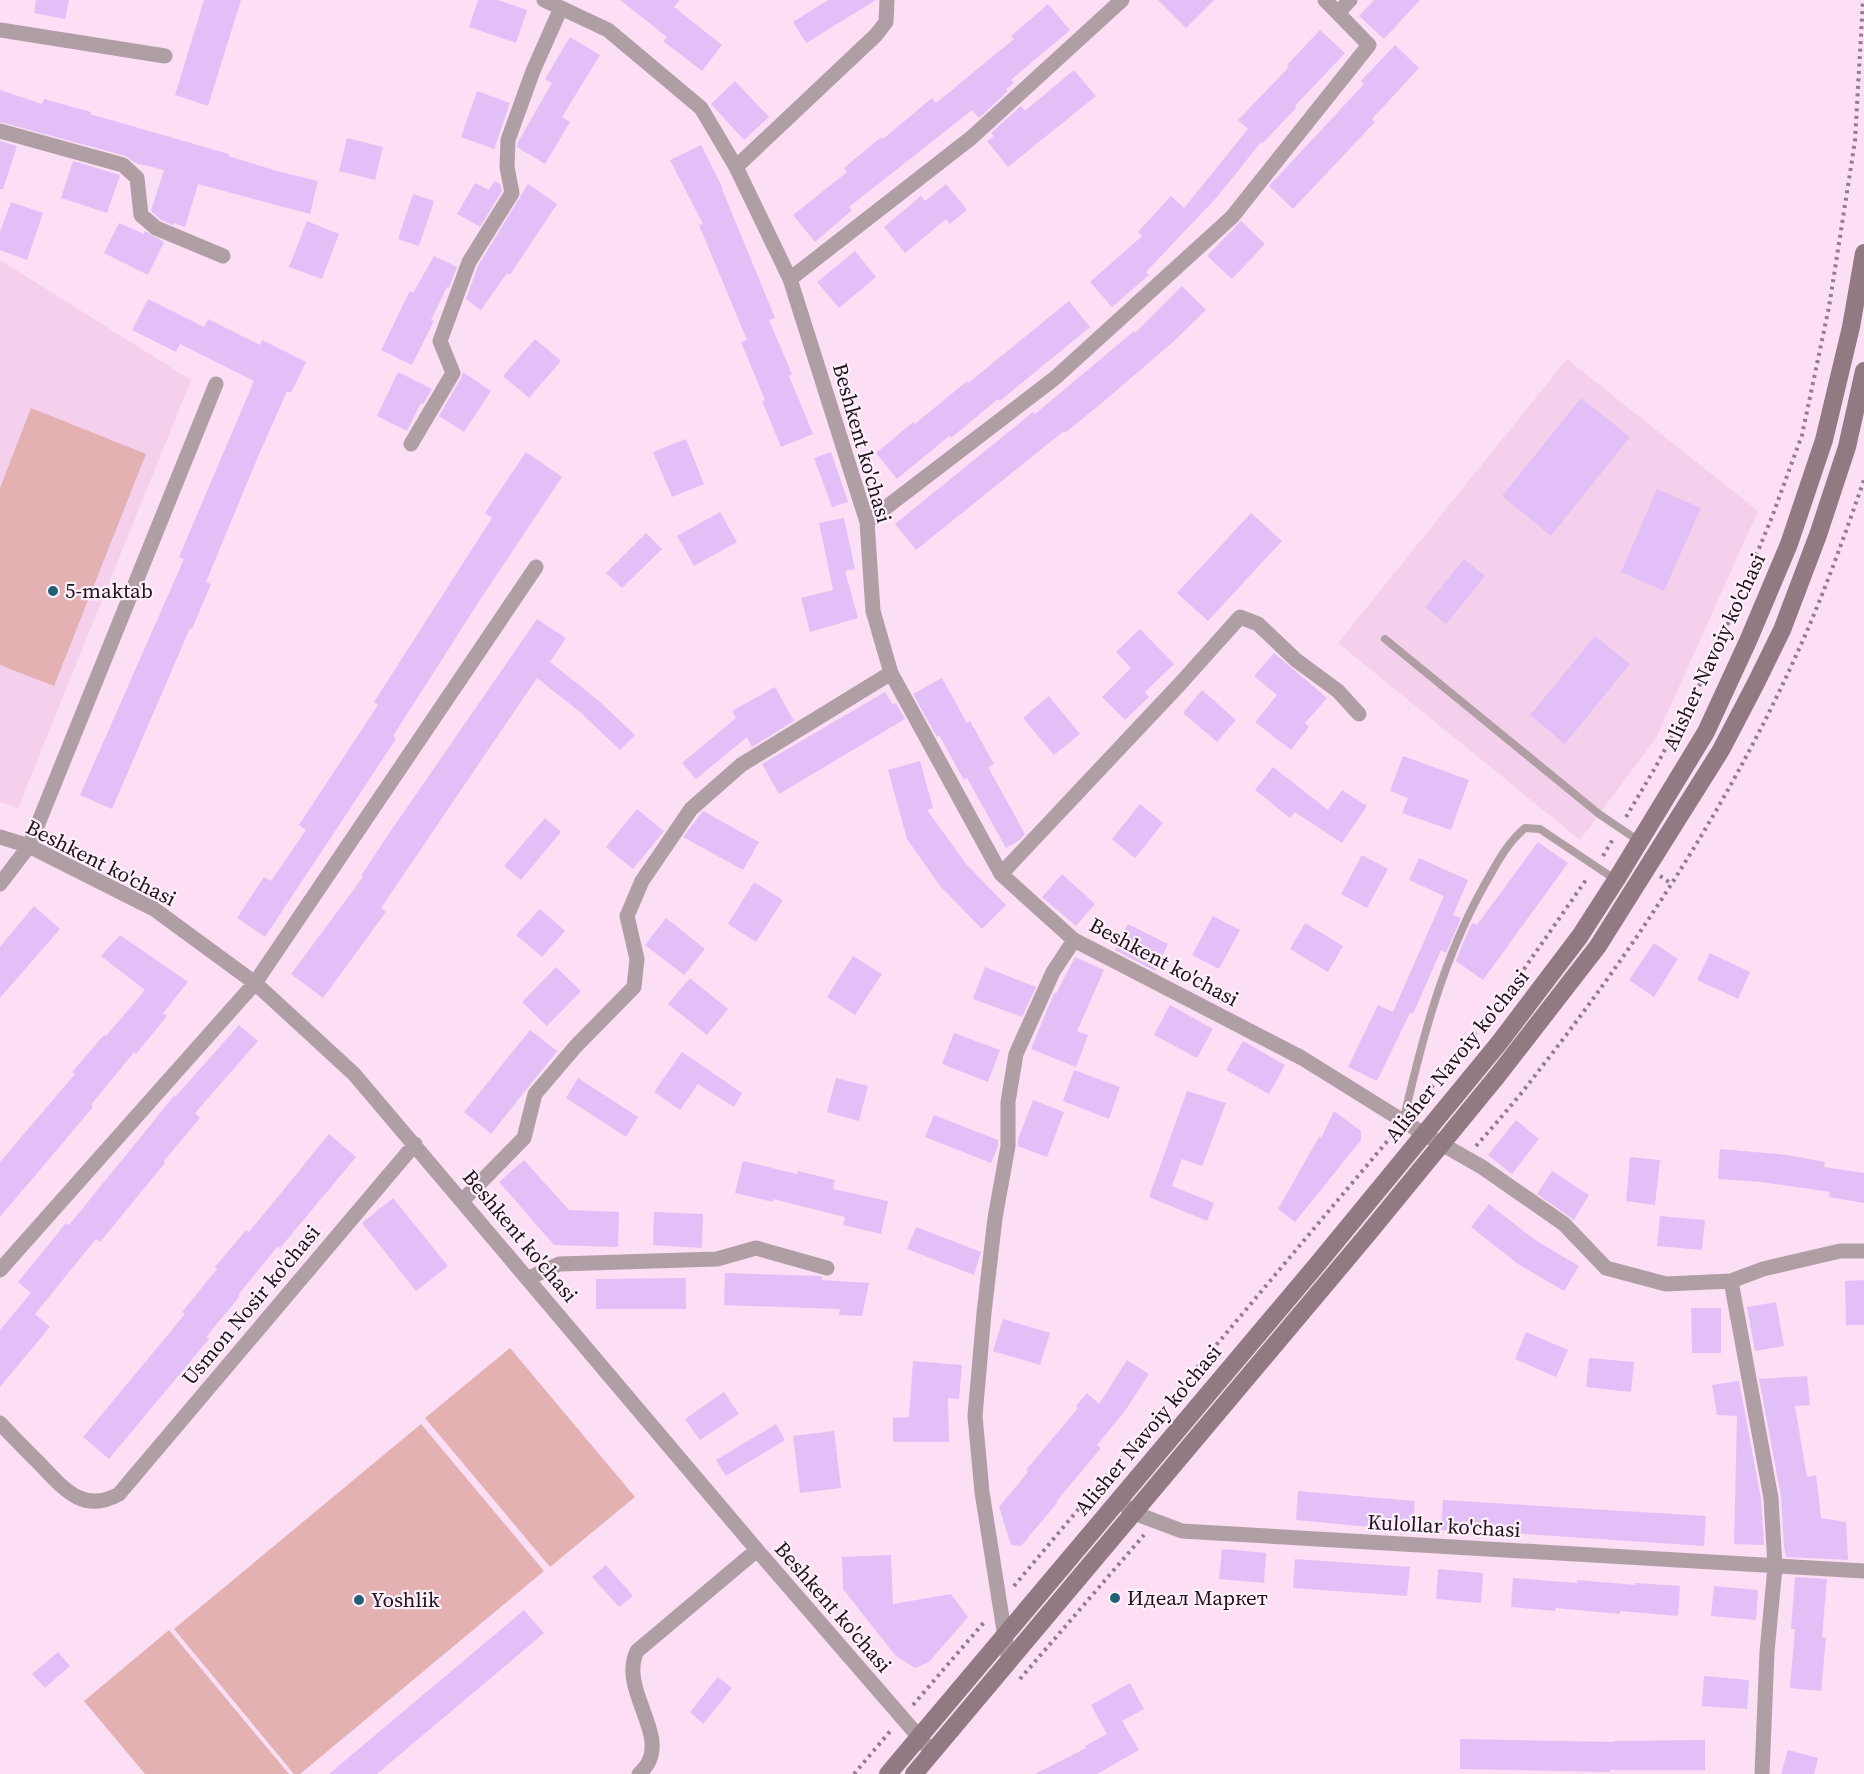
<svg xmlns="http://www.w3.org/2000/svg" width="1864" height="1774" font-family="'Source Serif 4',serif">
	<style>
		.built { fill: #f5d0ec }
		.green { fill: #e3b1b2 }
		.building { fill: #e2c0f7 }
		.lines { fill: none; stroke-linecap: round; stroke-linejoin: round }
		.path { stroke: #927d8d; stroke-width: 4; stroke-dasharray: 3 4.5; stroke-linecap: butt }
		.service { stroke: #af9ea4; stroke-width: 8 }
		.minor { stroke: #af9ea4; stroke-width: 15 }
		.secondary { stroke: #927a82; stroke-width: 18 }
		.poi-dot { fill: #216076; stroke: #fef1fb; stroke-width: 2 }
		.labels { text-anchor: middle; stroke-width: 4.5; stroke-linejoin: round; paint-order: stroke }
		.street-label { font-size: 21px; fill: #1d131b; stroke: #fef1fb }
		.poi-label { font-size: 21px; fill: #1d131b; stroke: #fef1fb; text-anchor: start }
	</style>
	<rect width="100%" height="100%" fill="#fcdef5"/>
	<path class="built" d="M0 260 191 380 18 808 0 802Z
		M1567 359 1758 511 1656 738 1580 840 1338 643Z"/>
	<path class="green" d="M31 408 146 454 54 686 0 665V488Z
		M510 1348 635 1497 550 1567 425 1418Z
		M421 1424 544 1571 300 1774H294L174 1629Z
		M169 1630 289 1774H145L84 1701Z"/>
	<path class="building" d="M36 0H69L65 19 34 13Z
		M204 0H241L208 106 175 95Z
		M478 0H498L527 10 516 43 469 27Z
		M620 0H680L674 7 722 45 702 71 663 41 667 37Z
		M828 0H876L806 43 793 22Z
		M1158 0H1214L1186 28Z
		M1374 0H1420L1384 39 1359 16Z
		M1048 4 1070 30 1011 80 1014 83 1006 89 1008 91 979 118 972 110 849 207 852 210 815 242 793 215 847 172 844 168 881 137 883 139 932 98 936 103 1014 39 1011 36Z
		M1320 30 1345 53 1295 106 1296 108 1263 143 1261 142 1218 196 1146 272 1149 275 1112 307 1090 282 1142 236 1138 232 1171 196 1184 208 1248 129 1238 120 1289 67 1287 65Z
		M570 37 600 55 562 117 570 122 545 164 517 147 518 142 552 83 545 79Z
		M1395 45 1419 68 1372 119 1375 122 1293 209 1269 186 1364 84 1361 81Z
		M1074 70 1096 96 1008 167 987 141 994 136 991 133 1021 106 1025 111Z
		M735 81 769 117 744 140 711 104Z
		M0 90 42 104 44 99 91 112 90 114 229 154 228 156 277 171 318 181 310 214 198 184 185 227 174 223 173 225 161 220 151 211 164 170 135 163 126 156 0 122Z
		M477 91 510 103 494 149 461 137Z
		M347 138 383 147 375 180 339 171Z
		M0 141 17 146 3 189H0Z
		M701 145 723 189H722L775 318 769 320 792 374 789 376 813 434 781 447 762 401 765 400 741 342 747 340 699 225 703 224 670 160Z
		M73 161 120 175 107 213 61 198Z
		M494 181 500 184 502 191 480 227 457 214 475 183 489 190Z
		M528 184 557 204 510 275 507 273 481 310 466 299 478 266Z
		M946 184 967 210 950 224 946 219 905 253 884 227 921 196 925 201Z
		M413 194 434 201 419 246 398 239Z
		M11 202 43 213 27 260 0 250V232Z
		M307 221 339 234 322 279 289 267Z
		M1241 221 1265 244 1232 279 1207 256Z
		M119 223 144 234 145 231 164 242 148 275 104 253Z
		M855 251 876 277 839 308 817 282Z
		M434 256 457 267 449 288 447 287 431 320 434 321 412 365 381 350 410 291 413 293Z
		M1182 286 1206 310 1173 342 1103 402 1065 433 1064 431 916 550 895 524 1033 412 1035 414 1134 331 1135 333Z
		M148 299 204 327 208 319 260 345 262 340 306 362 291 393 287 391 257 459 206 582 211 584 192 629 190 628 112 809 80 795 184 559 179 557 254 381 180 344 176 352 132 330Z
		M1069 301 1090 327 1000 401 998 399 951 438 949 436 897 479 876 453 913 422 915 424 967 381 968 383Z
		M535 339 561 361 529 398 503 376Z
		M398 372 432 389 423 404 421 403 407 431 377 416Z
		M463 372 491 391 464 432 439 416 461 378Z
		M1581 398 1630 437 1551 536 1502 496Z
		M686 439 704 484 672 497 653 452Z
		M526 452 562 477 478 603 393 736 396 739 265 937 237 918 264 877 271 881 306 830 299 825 378 705 374 702 492 518 485 513Z
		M831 452 848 502 832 507 814 458Z
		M1657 489 1701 508 1664 591 1621 572Z
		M720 512 737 542 694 566 677 536Z
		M1251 513 1282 541 1208 621 1177 593Z
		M844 518 855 569 845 571 858 618 810 632 801 598 833 590 819 523Z
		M646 533 662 549 622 588 606 573Z
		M1464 559 1485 576 1446 624 1425 607Z
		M537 619 566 638 550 662 599 701 635 735 620 750 580 712 537 678 381 908 386 912 323 998 291 974 363 877 361 876 388 835Z
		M1140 629 1174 664 1145 692 1149 697 1125 720 1102 697 1131 668 1116 652Z
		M1595 636 1630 664 1565 744 1530 715Z
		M1274 653 1327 698 1305 723 1309 727 1291 750 1255 722 1277 695 1254 676Z
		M942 678 967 723 970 721 994 764 988 767 1025 834 1020 840 1006 848 967 778 964 780 939 735 937 737 913 694Z
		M775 687 794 721 752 747 747 737 696 779 682 763 736 718 732 711Z
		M1202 690 1236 720 1217 742 1183 713Z
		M885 692 893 705 896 703 905 719 779 794 762 764Z
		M1049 696 1080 734 1054 755 1023 718Z
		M1403 756 1469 780 1451 830 1402 813 1408 798 1390 791Z
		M920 761 933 808 927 810 967 865 1006 905 982 929 940 886 907 839 888 770Z
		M1273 767 1328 810 1342 790 1367 806 1342 843 1295 812 1290 818 1255 790Z
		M1140 804 1163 823 1135 858 1112 839Z
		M637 809 664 831 633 869 606 847Z
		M703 811 759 842 743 870 683 837Z
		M545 818 561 832 521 880 504 866Z
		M1538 842 1568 863 1483 980 1456 961 1463 943 1472 923 1477 925Z
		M1362 855 1388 869 1367 908 1341 894Z
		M1419 858 1468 880 1453 915 1461 918 1446 953 1441 950 1413 1014 1410 1013 1377 1081 1348 1067 1378 1005 1393 1012 1444 896 1409 880Z
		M1062 874 1095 904 1076 926 1042 897Z
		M754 882 783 900 756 942 728 924Z
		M34 906 60 929 0 998V947Z
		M540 909 565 931 542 957 516 935Z
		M1213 916 1240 930 1219 969 1192 955Z
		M666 918 705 949 684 975 645 945Z
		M1305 923 1343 946 1328 972 1290 949Z
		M1128 924 1168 944 1155 971 1115 950Z
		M120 935 188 982 163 1013 167 1016 136 1054 134 1052 91 1105 93 1107 0 1217V1162L75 1074 72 1072 104 1035 106 1036 145 990 101 956Z
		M1654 943 1678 959 1654 997 1629 980Z
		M1710 953 1750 972 1738 999 1697 980Z
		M853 956 882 974 855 1015 827 997Z
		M1075 957 1104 970 1077 1031 1088 1035 1076 1067 1031 1049 1054 993 1056 994Z
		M556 967 581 991 547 1026 522 1002Z
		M985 967 1036 987 1022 1017 973 999Z
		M690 978 728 1009 707 1035 668 1004Z
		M1170 1005 1213 1029 1197 1058 1154 1035Z
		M239 1025 258 1041 195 1113 200 1118 164 1161 165 1163 100 1242 96 1239 35 1314 50 1327 0 1387V1330L31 1293 18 1282 66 1223 69 1225 174 1096 175 1097Z
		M530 1030 557 1051 491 1134 464 1112Z
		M954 1033 1000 1050 988 1082 942 1064Z
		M1243 1041 1285 1065 1269 1094 1226 1070Z
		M682 1052 742 1093 734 1107 698 1084 680 1110 654 1092Z
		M1074 1070 1120 1087 1109 1119 1063 1101Z
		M578 1078 638 1117 626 1137 566 1098Z
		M836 1078 868 1086 859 1121 827 1112Z
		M1187 1091 1226 1103 1202 1166 1182 1159 1172 1186 1214 1203 1207 1221 1149 1197Z
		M1033 1100 1064 1112 1047 1157 1018 1146V1139Z
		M1334 1111 1361 1131V1140L1295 1222 1278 1209 1319 1137 1321 1138Z
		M934 1115 998 1140V1146L991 1163 925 1137Z
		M1516 1120 1539 1139 1512 1174 1488 1155Z
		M329 1134 356 1157 280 1248 278 1246 238 1295 240 1296 206 1337 209 1339 109 1459 83 1437 185 1314 182 1312 217 1269 215 1267 246 1230 249 1232Z
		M1720 1149 1787 1155 1825 1162 1824 1167 1864 1173V1203L1829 1197 1830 1192 1762 1182 1718 1179Z
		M1630 1157 1660 1160 1655 1205 1626 1201Z
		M524 1160 569 1210 619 1212 618 1247 554 1245 499 1182Z
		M743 1161 797 1174 798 1171 835 1180 833 1189 888 1201 881 1234 843 1225 845 1217 773 1199V1202L735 1193Z
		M1552 1171 1589 1195 1574 1220 1537 1194Z
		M393 1198 448 1266 416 1291 362 1223Z
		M1489 1204 1535 1240 1579 1266 1564 1291 1518 1264 1471 1227Z
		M654 1212 703 1214 702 1248 653 1245Z
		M1660 1216 1705 1220 1702 1250 1657 1246Z
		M916 1227 981 1252 974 1275 907 1249Z
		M725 1273 819 1276 822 1277V1280L869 1283 862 1316 839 1315 840 1309 724 1305Z
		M686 1278V1309H596V1279Z
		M1864 1280V1325H1846L1845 1281Z
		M1776 1302 1784 1346 1755 1351 1747 1307Z
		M1691 1308H1721V1353H1692Z
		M1003 1319 1050 1333 1040 1365 993 1351Z
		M1526 1332 1568 1350 1556 1377 1515 1359Z
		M1589 1358 1634 1362 1631 1392 1586 1387Z
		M1127 1360 1149 1374 1125 1411 1097 1445 1101 1448 1056 1502 1057 1503 1021 1546 1011 1545 999 1507 1028 1472 1026 1470 1078 1408 1076 1406 1087 1393 1099 1404Z
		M913 1361 962 1365 959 1399 948 1398 949 1442H893V1418L909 1417Z
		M1807 1376 1810 1405 1795 1406 1807 1477 1816 1475 1821 1518 1846 1522 1848 1560 1786 1557 1784 1546 1781 1496 1759 1379Z
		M1738 1381H1739L1761 1499 1764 1545 1734 1544 1737 1416 1717 1415 1712 1385Z
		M724 1392 739 1414 700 1440 685 1419Z
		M776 1424 785 1440 726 1476 716 1460Z
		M834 1431 841 1488 800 1493 793 1436Z
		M1298 1491 1415 1501 1413 1527 1400 1526V1530L1296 1520Z
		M1443 1500 1706 1516 1704 1546 1465 1530 1464 1532 1441 1530Z
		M1222 1549 1266 1553 1264 1583 1219 1579Z
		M891 1555 893 1604 951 1594 968 1617 929 1662 915 1668 895 1655 843 1589 842 1557Z
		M1295 1559 1410 1567 1407 1596 1293 1588Z
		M606 1565 633 1596 619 1607 592 1577Z
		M1438 1569 1483 1573 1481 1603 1436 1599Z
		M1795 1577 1827 1579 1822 1637 1826 1638 1821 1691 1790 1688 1795 1629H1791Z
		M1513 1578 1577 1583V1580L1635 1585V1583L1680 1586 1678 1616 1620 1611V1614L1556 1608 1555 1611 1511 1607Z
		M1714 1586 1758 1590 1756 1620 1711 1616Z
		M524 1610 544 1633 377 1774H329Z
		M58 1652 70 1666 45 1688 32 1674Z
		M1704 1676 1749 1680 1747 1709 1702 1706Z
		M718 1677 732 1688 703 1724 690 1712Z
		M1130 1683 1144 1709 1122 1721 1139 1750 1097 1774H1035L1086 1748 1085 1746 1107 1734 1091 1705Z
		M1460 1739 1614 1742V1741L1705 1740V1770H1610V1772L1460 1769Z
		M1788 1750 1818 1758 1814 1774H1781Z"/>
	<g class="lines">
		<path class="path" d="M1626 817 1655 768 1713 660 1772 517 1802 435 1829 307 1855 141 1863 0
			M1603 856 1613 839
			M1660 876 1672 884
			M1422 1099 1506 995 1588 877
			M1476 1146C1498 1121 1520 1096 1540 1069 1641 940 1732 799 1799 649 1824 594 1844 537 1864 480
			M1014 1586 1395 1132
			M1020 1679 1144 1535
			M913 1705 986 1620
			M854 1774 892 1729"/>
		<path class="service" d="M1385 639 1599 814 1639 841
			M1403 1122C1422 1039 1443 958 1485 884 1497 863 1507 843 1525 828L1540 829 1616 880"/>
		<path class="minor" d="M544 0 608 30 701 108 736 167 790 279 867 522 873 611 891 673 1001 874 1074 940 1302 1058 1424 1134 1482 1167 1564 1224 1606 1268 1666 1284 1731 1281 1763 1269 1840 1251H1864
			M1338 13 1350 0
			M0 30 165 56
			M0 131 123 165 137 178 141 215 156 228 223 256
			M736 167 876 35 886 22 887 0
			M790 279 971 138 1122 0
			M411 444 453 373 440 341 469 262 512 193 507 167 508 140 533 71 561 8
			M867 522 1055 378 1232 217 1369 45 1325 0
			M0 837 29 846 154 909 255 983 354 1074 757 1550 932 1752
			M1001 874 1179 685 1240 617 1258 624 1296 660 1338 691 1359 714
			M0 884 29 846 216 384
			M462 1201 524 1138 535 1094 576 1046 634 987 637 959 627 916 642 881 691 809 741 765 891 673
			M0 1270 255 983 536 567
			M529 1278 559 1264 717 1259 756 1248 827 1268
			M1731 1281 1771 1498 1775 1567 1767 1652 1762 1774
			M0 1423C13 1437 27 1451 40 1464 64 1489 83 1514 119 1494L415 1144
			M1127 1507 1134 1513 1182 1531 1864 1571
			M1009 1662 982 1492 975 1416 984 1313 995 1218 1008 1146V1102L1016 1054 1053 972 1074 940
			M639 1774C642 1771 646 1767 648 1763 666 1731 619 1688 637 1651L757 1550"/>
		<path class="secondary" d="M888 1774 1315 1267 1499 1043 1580 936 1616 880 1706 732 1748 641 1789 544 1824 440 1851 327 1864 253
			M914 1774 1367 1235 1498 1075 1598 946 1721 750 1756 683 1782 630 1818 535 1847 447 1864 371"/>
	</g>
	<g class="poi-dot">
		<circle cx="53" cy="591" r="6"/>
		<circle cx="1115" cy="1598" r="6"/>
		<circle cx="359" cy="1600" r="6"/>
	</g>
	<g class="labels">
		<g class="street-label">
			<text transform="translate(862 443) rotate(74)" y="7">Beshkent ko'chasi</text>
			<text transform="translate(1714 652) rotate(-65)" y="7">Alisher Navoiy ko'chasi</text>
			<text transform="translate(101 863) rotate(27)" y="7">Beshkent ko'chasi</text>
			<text transform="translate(1164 962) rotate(28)" y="7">Beshkent ko'chasi</text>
			<text transform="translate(1457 1056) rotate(-51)" y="7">Alisher Navoiy ko'chasi</text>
			<text transform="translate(520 1236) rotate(50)" y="7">Beshkent ko'chasi</text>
			<text transform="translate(251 1305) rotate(-50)" y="7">Usmon Nosir ko'chasi</text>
			<text transform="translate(1148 1430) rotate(-50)" y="7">Alisher Navoiy ko'chasi</text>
			<text transform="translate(1444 1526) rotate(3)" y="7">Kulollar ko'chasi</text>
			<text transform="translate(833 1607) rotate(49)" y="7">Beshkent ko'chasi</text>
		</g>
		<g class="poi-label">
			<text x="65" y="598">5-maktab</text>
			<text x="1127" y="1605">Идеал Маркет</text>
			<text x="371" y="1607">Yoshlik</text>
		</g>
	</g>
</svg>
